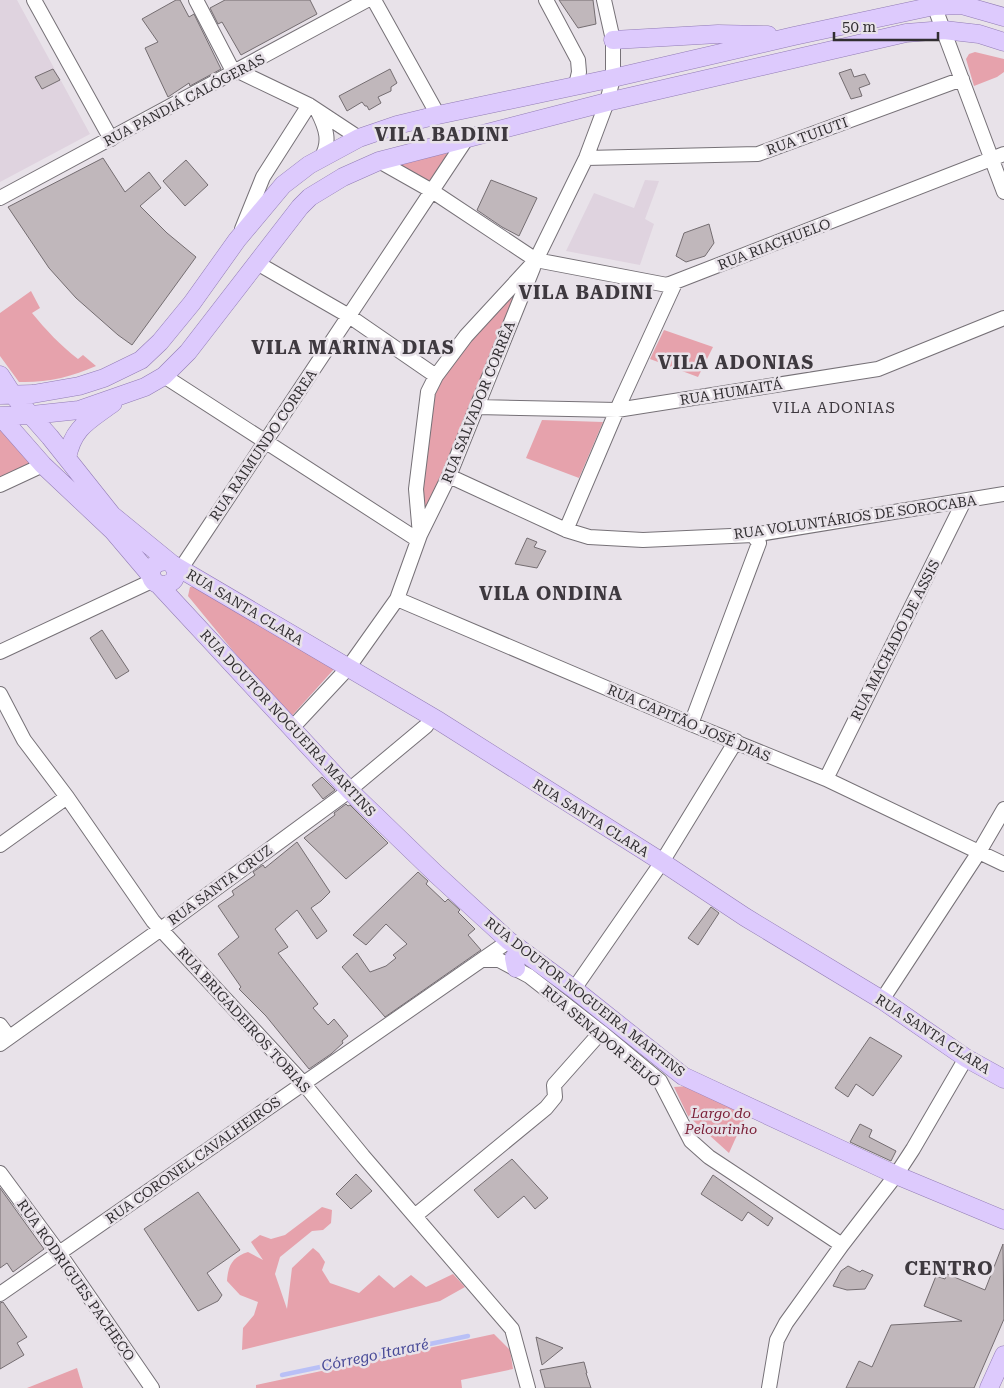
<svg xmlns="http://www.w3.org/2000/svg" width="1004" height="1388" font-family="'Roboto Serif',serif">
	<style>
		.built { fill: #dfd3df }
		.green { fill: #e6a2ac }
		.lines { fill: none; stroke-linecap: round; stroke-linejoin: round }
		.stream { stroke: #b9c0f6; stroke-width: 4.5 }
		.building { fill: #c0b7bb; stroke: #746d71 }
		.minor-casing { stroke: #767177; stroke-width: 16 }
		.major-casing { stroke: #927cb5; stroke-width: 19 }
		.minor { stroke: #fff; stroke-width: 14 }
		.major { stroke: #ddcafd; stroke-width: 18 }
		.labels { text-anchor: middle; stroke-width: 5; stroke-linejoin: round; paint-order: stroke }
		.street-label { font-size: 14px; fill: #312e31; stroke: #e8e2e9 }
		.park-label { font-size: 14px; font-style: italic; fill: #7b2038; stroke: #e8e2e9 }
		.neighbourhood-label { font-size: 15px; letter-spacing: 1px; fill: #3e393f; stroke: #e8e2e9 }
		.water-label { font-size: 15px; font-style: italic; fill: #474997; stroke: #e8e2e9 }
		.district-label { font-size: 19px; font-weight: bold; letter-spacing: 1px; fill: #3e393f; stroke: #e8e2e9 }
	</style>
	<rect width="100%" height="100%" fill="#e8e2e9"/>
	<path class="built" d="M0 0H17L90 134 0 182Z
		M645 180 659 181 645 219 654 224 640 265 566 251 594 193 634 208Z"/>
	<path class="green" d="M975 52 1004 59V72L997 77 974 86 966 59 969 54Z
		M447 151 446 160 429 185 391 162Z
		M517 290 428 510 421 506 431 393 471 335Z
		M31 291 40 308 32 313C46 330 60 345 78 359L83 355 96 366C72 377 45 383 19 382L0 356V313Z
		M664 330 713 347 698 377 650 359Z
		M542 420 603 422 579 478 526 458Z
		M0 425 30 463 27 467 0 480Z
		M190 587H200L335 668 289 719 188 596Z
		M689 1086 747 1113 729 1153 688 1116 674 1087Z
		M322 1207 332 1210 331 1223 323 1230 312 1231 280 1257 275 1274 287 1309 292 1268 313 1248 319 1253 325 1262 322 1270 330 1283 359 1293 379 1275 394 1288 411 1275 426 1287 453 1274 465 1287 440 1301 242 1350 243 1328 254 1315 258 1302 240 1295 227 1281C228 1266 232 1257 248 1252L263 1260 251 1242 260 1235 271 1239 285 1235Z
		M494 1334 510 1350 513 1369 461 1380 462 1388H256V1385Z
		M77 1368 83 1388H27Z"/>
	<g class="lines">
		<path class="stream" d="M282 1375 468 1336"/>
	</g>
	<path class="building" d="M176 0H180L189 17 194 14 221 69 190 86 189 83 168 97 145 48 158 42 142 19Z
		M225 0H310L317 14 241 55 222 22 218 24 210 8Z
		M559 0H593L596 24 578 28Z
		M53 69 60 80 42 89 35 77Z
		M390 69 397 83 391 87V91L378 97 381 103 369 110 367 106H365L362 102 347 111 339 96Z
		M851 69 854 77 865 74 870 84 859 88 862 96 851 99 839 73Z
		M103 158 125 192 149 172 161 188 140 206 167 233 196 257 132 345 118 335 76 298 49 268 8 207Z
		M186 160 208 185 185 206 163 181Z
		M491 180 537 198 519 236 502 227 477 210Z
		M709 224 714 243 705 256 686 262 676 256 684 233Z
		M527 538 537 542 534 547 546 551 537 568 515 564Z
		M102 630 129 671 116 679 90 638Z
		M322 777 335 790 323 799 312 785Z
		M346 804 348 806 350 805 388 843 346 879 304 838 335 815 334 813Z
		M297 842 330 892 321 901 311 908 327 931 317 939 297 910 275 929 288 947 278 953 318 1004 313 1008 328 1025 334 1019 348 1036 342 1041 343 1043 331 1054 309 1069 266 1016 239 989 241 987 218 954 239 937 218 906 234 895 232 891 255 875 253 872 263 865 265 868Z
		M418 872 428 881 426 884 445 902 448 899 460 910 458 912 475 929 468 935 481 950 385 1017 342 967 357 953 370 972 386 966 396 958 393 955 407 944 386 924 366 945 353 935Z
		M711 907 719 913 698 945 688 938Z
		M870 1037 902 1056 873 1096 856 1084 848 1097 835 1088Z
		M860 1124 872 1130 869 1137 896 1151 891 1161 850 1142Z
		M512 1159 548 1198 535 1209 524 1196 498 1218 474 1190Z
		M356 1174 372 1191 351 1209 336 1194Z
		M713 1175 773 1218 768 1226 748 1212 742 1221 701 1194Z
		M0 1188 44 1249 13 1272 7 1263 0 1268Z
		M198 1192 240 1250 207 1273 222 1295 218 1301 198 1311 144 1229Z
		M1003 1244 1004 1319 974 1388H846L859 1361 872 1367 891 1325 962 1321 924 1306 936 1276 945 1279 947 1274 985 1290Z
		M848 1266 860 1272 862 1270 873 1275 865 1289 847 1290 833 1286 841 1271Z
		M3 1302 27 1337 17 1343 24 1355 0 1369V1303Z
		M536 1337 563 1348 542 1365Z
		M584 1362 587 1373H586L591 1388H545L540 1370Z"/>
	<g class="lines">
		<defs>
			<path id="minor" d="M34 0 111 139
				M196 0 234 73
				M374 0 438 115
				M546 0 578 60 579 72 576 85
				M932 0 1004 192
				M238 71 309 105 359 138
				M318 112C326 128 331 142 321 158
				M586 158 758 154 962 79
				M379 161 432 191 536 260 667 285 1004 154
				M0 198 367 0
				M242 229 263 177 309 105
				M257 263 349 316 436 376
				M164 376 418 540
				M477 407 617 410 878 369 1004 318
				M449 476 566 530 589 537 643 540 753 535 1004 494
				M0 485 43 465
				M566 530 620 403 675 283
				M420 535 449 476 533 268
				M176 576 467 138
				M397 599 691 724 826 779 1004 864
				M0 652 154 580
				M0 694 24 740 67 797 153 921 304 1084 363 1156 512 1329 528 1388
				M691 724 759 543 753 535
				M292 728 348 668 397 599 420 535 416 489 428 392 436 376 466 336 536 260 586 158 607 102 613 78V40L604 0
				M826 779 964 501
				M0 845 67 797
				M482 960H499L529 976 601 1032 660 1081 691 1141 709 1157 842 1245
				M574 989 662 862 736 741
				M882 1000 979 852 1004 809
				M0 1025 9 1037
				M0 1044 161 929 342 796 426 726 430 720V717
				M0 1173 59 1253 152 1388
				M416 1215 546 1108 555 1097 554 1085 601 1032
				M0 1294 509 941
				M769 1388 777 1340 786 1323 842 1245 896 1175 913 1149 966 1058"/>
			<path id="major" d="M613 40 718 34 768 35
				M0 375 13 395 50 437 112 515 172 564C188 585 150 594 151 573 152 563 161 560 169 562
				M0 395 33 394 79 386 104 378 141 360 160 342 192 303 237 240 283 185 309 165 359 138 397 125 438 115 613 78 794 36 934 6 962 5 1004 17
				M0 416 32 415 79 410 145 387 164 376 188 352 300 207 310 197 343 177 379 161 607 102 906 33 944 30 979 34 1004 42
				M0 416 43 465 113 531 152 577
				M67 458C73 427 89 421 113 403
				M172 564 439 721 662 862 745 917 882 1000 966 1058 1004 1079
				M157 583 349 790 436 874 509 941 574 989 683 1076 896 1175 1004 1220
				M516 968 514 958 521 950
				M989 1388 1004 1355"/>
		</defs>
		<use href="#minor" class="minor-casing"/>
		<use href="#major" class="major-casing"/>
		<use href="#minor" class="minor"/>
		<use href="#major" class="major"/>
	</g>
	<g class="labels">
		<g class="street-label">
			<text transform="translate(184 100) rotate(-28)" y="5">RUA PANDIÁ CALÓGERAS</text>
			<text transform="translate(807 136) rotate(-20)" y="5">RUA TUIUTI</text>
			<text transform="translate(774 244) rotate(-21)" y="5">RUA RIACHUELO</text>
			<text transform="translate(731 392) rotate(-9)" y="5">RUA HUMAITÁ</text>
			<text transform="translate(478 402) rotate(-68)" y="5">RUA SALVADOR CORRÊA</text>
			<text transform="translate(263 445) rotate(-56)" y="5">RUA RAIMUNDO CORREA</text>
			<text transform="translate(855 517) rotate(-8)" y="5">RUA VOLUNTÁRIOS DE SOROCABA</text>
			<text transform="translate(245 607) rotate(31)" y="5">RUA SANTA CLARA</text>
			<text transform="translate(895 640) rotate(-63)" y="5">RUA MACHADO DE ASSIS</text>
			<text transform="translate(288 723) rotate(47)" y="5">RUA DOUTOR NOGUEIRA MARTINS</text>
			<text transform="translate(689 723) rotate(23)" y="5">RUA CAPITÃO JOSÉ DIAS</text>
			<text transform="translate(591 818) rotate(32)" y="5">RUA SANTA CLARA</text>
			<text transform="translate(220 885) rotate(-36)" y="5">RUA SANTA CRUZ</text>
			<text transform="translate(585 997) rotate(38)" y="5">RUA DOUTOR NOGUEIRA MARTINS</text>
			<text transform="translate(244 1020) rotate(48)" y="5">RUA BRIGADEIROS TOBIAS</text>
			<text transform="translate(933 1034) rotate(33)" y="5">RUA SANTA CLARA</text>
			<text transform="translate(601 1036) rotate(40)" y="5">RUA SENADOR FEIJÓ</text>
			<text transform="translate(193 1160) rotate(-35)" y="5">RUA CORONEL CAVALHEIROS</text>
			<text transform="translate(76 1280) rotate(55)" y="5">RUA RODRIGUES PACHECO</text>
		</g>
		<g class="park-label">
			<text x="721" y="1118">Largo do<tspan x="721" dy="16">Pelourinho</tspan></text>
		</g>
		<g class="neighbourhood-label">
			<text x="834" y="413">VILA ADONIAS</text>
		</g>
		<g class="water-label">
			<text transform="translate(375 1355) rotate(-12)" y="5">Córrego Itararé</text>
		</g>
		<g class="district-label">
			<text x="442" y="141">VILA BADINI</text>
			<text x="586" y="299">VILA BADINI</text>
			<text x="353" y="354">VILA MARINA DIAS</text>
			<text x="736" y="369">VILA ADONIAS</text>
			<text x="551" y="600">VILA ONDINA</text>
			<text x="949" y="1275">CENTRO</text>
		</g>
	</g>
	<path d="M834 32v8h104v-8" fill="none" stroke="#312e31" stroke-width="2.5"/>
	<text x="842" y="32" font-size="15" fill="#312e31" stroke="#e8e2e9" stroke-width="4" paint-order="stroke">50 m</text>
</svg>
